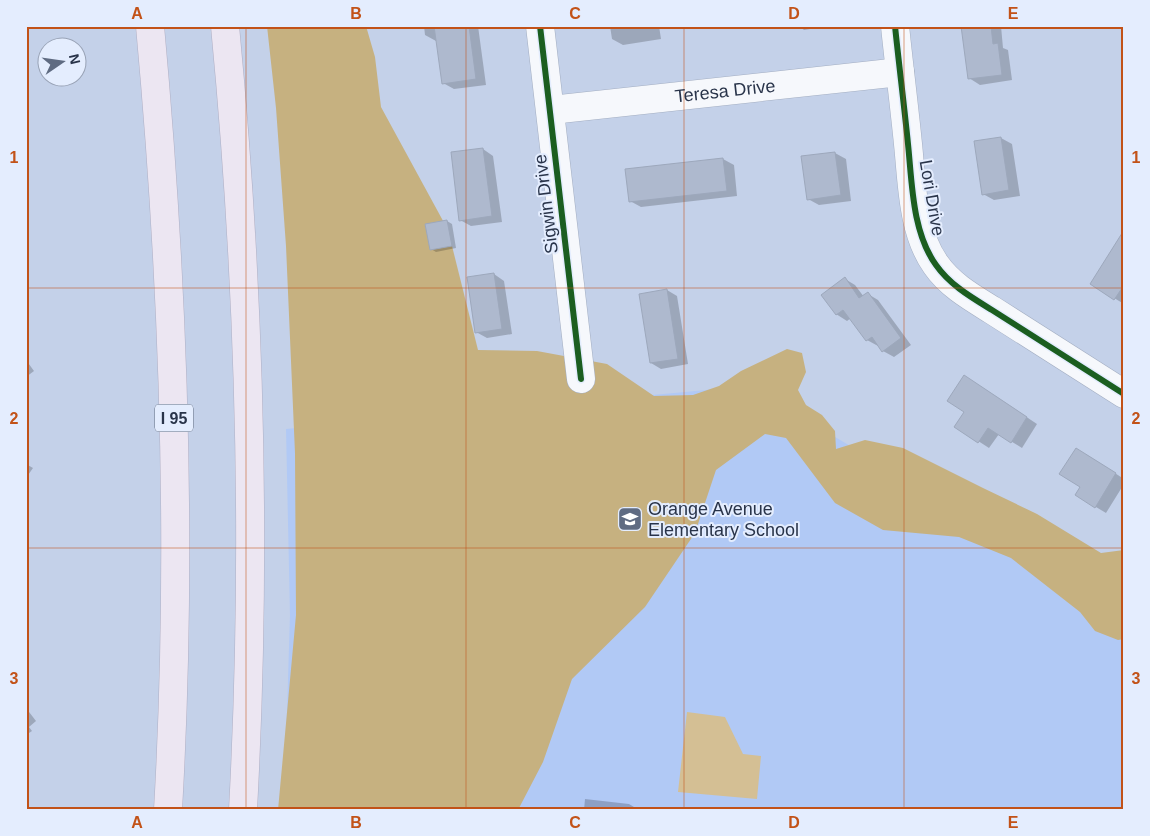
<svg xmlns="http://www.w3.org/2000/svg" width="1150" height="836" font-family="Helvetica,sans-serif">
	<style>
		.built { fill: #b1c9f5 }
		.green { fill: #d4bf94 }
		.forest { fill: #c6b180 }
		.shadow { fill: #0003 }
		.building { fill: #aeb9ce; stroke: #9da8bc }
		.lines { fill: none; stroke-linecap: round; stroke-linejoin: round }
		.minor-casing { stroke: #a3aec2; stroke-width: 29 }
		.highway-casing { stroke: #afafc4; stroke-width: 29 }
		.minor { stroke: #f6f8fc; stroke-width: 28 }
		.highway { stroke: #ece6f2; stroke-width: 28 }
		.cycleway-casing { stroke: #e4edfe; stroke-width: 9 }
		.cycleway { stroke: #1b5e20; stroke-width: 6 }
		.grid { fill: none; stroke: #c25218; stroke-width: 1; stroke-opacity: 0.55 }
		.labels { text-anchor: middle; stroke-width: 4; stroke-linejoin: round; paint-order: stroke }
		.shield { fill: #e4edfe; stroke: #616c80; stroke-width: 1 }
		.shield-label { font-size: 16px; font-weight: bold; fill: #29344a }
		.street-label { font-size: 18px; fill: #29344a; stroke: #e4edfe }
		.poi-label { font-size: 18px; fill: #29344a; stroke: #e4edfe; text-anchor: start }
		.neatline { fill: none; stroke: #c25218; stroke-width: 2 }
		.grid-label { font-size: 16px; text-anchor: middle; font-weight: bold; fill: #c25218 }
	</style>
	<rect width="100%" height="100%" fill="#c4d1e9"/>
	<path class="built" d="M749 386 1124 608V810H284L290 615 286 429Z"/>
	<path class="green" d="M687 712 725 717 743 754 761 756 757 799 678 792Z"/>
	<path class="forest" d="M267 26H366L375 57 381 107 448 230 478 350 537 351 607 364 654 396 693 395 719 386 741 371 787 349 802 353 806 372 798 390 806 405 822 415 835 431 836 449 865 440 903 448 983 488 1037 514 1101 553 1124 550V639L1118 640 1095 631 1080 612 1011 558 959 537 883 530 835 503 786 438 765 434 716 470 695 533 645 607 572 679 543 762 518 810H278L296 615 295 453 286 246 276 108Z"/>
	<path class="shadow" d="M424 26H478L486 85 454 89 443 83 437 41H436L425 35Z
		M610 26H659L661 39 623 45 612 39Z
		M799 26H829L804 30Z
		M963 26H1001L1003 48 1008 50 1012 80 980 85 969 78Z
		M1001 138 1012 144 1020 196 994 200 983 194Z
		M483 149 493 156 502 222 471 226 460 220Z
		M835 153 846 159 851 201 819 205 808 199Z
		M723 159 734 165 737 196 641 207 630 201Z
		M447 221 452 224 456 248 436 252 431 249Z
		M1124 252V304L1091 284Z
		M494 274 504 281 512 334 487 338 476 332Z
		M845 279 855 285 864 297 868 294 878 300 911 345 894 357 883 351 879 345 878 346 867 340 851 318 847 321 836 314Z
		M667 290 677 296 688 364 661 369 651 363Z
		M26 360 34 371 26 377Z
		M975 383 1037 424 1022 448 999 434 989 448 955 426 966 411Z
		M1087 455 1124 479V484L1106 513 1096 507 1082 486Z
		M26 464 33 468 26 478Z
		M26 708 36 721 29 727 32 731 26 735Z
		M585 799 629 804 639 810H584Z"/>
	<path class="building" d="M434 26H469L476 79 442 84Z
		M961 26H991L993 44 998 43 1002 75 968 79Z
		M1001 137 1009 190 982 195 974 141Z
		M483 148 492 216 459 221 451 152Z
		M835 152 841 195 807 200 801 156Z
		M723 158 727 191 629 202 625 169Z
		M447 220 452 246 430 250 425 224Z
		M1124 230V285L1114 300 1090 284Z
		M494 273 502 329 475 333 467 277Z
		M845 277 859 298 868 292 901 338 882 352 872 337 866 341 843 310 836 315 821 295Z
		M667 289 678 359 650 363 639 294Z
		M964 375 1027 417 1011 443 988 428 978 443 954 427 964 412 947 401Z
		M1076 448 1116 473 1095 508 1075 495 1080 487 1059 474Z"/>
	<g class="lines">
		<defs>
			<g id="minor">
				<path d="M540 26 581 379"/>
				<path d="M895 26C899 65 904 104 908 144 912 182 912 232 936 265 950 285 971 297 992 310L1124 394"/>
				<path id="s1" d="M551 110 900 72"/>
			</g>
			<path id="highway" d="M150 26C174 287 183 549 168 810
				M225 26C250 286 257 549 243 810"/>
		</defs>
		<use href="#minor" class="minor-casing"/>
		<use href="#highway" class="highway-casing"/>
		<use href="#minor" class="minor"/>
		<use href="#highway" class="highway"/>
		<defs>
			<path id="cycleway" d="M540 26 581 379
				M895 26C899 65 904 104 908 144 912 182 912 232 936 265 950 285 971 297 992 310L1124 394"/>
		</defs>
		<use href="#cycleway" class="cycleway-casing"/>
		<use href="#cycleway" class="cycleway"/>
	</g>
	<path class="grid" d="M246 26V810M466 26V810M684 26V810M904 26V810M26 288H1124M26 548H1124"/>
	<defs>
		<symbol id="school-square" viewBox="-11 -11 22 22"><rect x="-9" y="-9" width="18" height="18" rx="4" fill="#5f6b82" stroke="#e4edfe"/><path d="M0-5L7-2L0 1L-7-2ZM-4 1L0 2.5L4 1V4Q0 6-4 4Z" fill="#fff"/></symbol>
	</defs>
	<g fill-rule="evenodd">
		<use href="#school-square" x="616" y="505" width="28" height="28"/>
	</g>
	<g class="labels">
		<rect class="shield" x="155" y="404.5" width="38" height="27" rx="4"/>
		<g class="shield-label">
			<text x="174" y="424">I 95</text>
		</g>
		<g class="street-label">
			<text dy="6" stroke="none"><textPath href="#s1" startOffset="175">Teresa Drive</textPath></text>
			<text transform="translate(932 198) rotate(80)" y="6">Lori Drive</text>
			<text transform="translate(546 204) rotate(-97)" y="6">Sigwin Drive</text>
		</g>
		<g class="poi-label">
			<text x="648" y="515">Orange Avenue<tspan x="648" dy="21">Elementary School</tspan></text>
		</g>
	</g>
	<rect width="1150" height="836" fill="none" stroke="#e4edfe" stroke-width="55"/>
	<g transform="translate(62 62) rotate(77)"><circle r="24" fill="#e4edfe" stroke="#99a3b6"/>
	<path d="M0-4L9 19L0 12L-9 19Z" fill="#5f6b82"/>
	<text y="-8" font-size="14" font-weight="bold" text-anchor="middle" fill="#29344a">N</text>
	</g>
	<rect x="28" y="28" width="1094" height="780" class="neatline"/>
	<g class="grid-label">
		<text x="137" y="19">A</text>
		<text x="356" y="19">B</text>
		<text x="575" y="19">C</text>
		<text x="794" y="19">D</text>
		<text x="1013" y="19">E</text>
		<text x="14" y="163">1</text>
		<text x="1136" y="163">1</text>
		<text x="14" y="424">2</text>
		<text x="1136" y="424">2</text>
		<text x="14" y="684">3</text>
		<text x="1136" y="684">3</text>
		<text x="137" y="828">A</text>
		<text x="356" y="828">B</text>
		<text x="575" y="828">C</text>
		<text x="794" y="828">D</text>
		<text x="1013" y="828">E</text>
	</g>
</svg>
